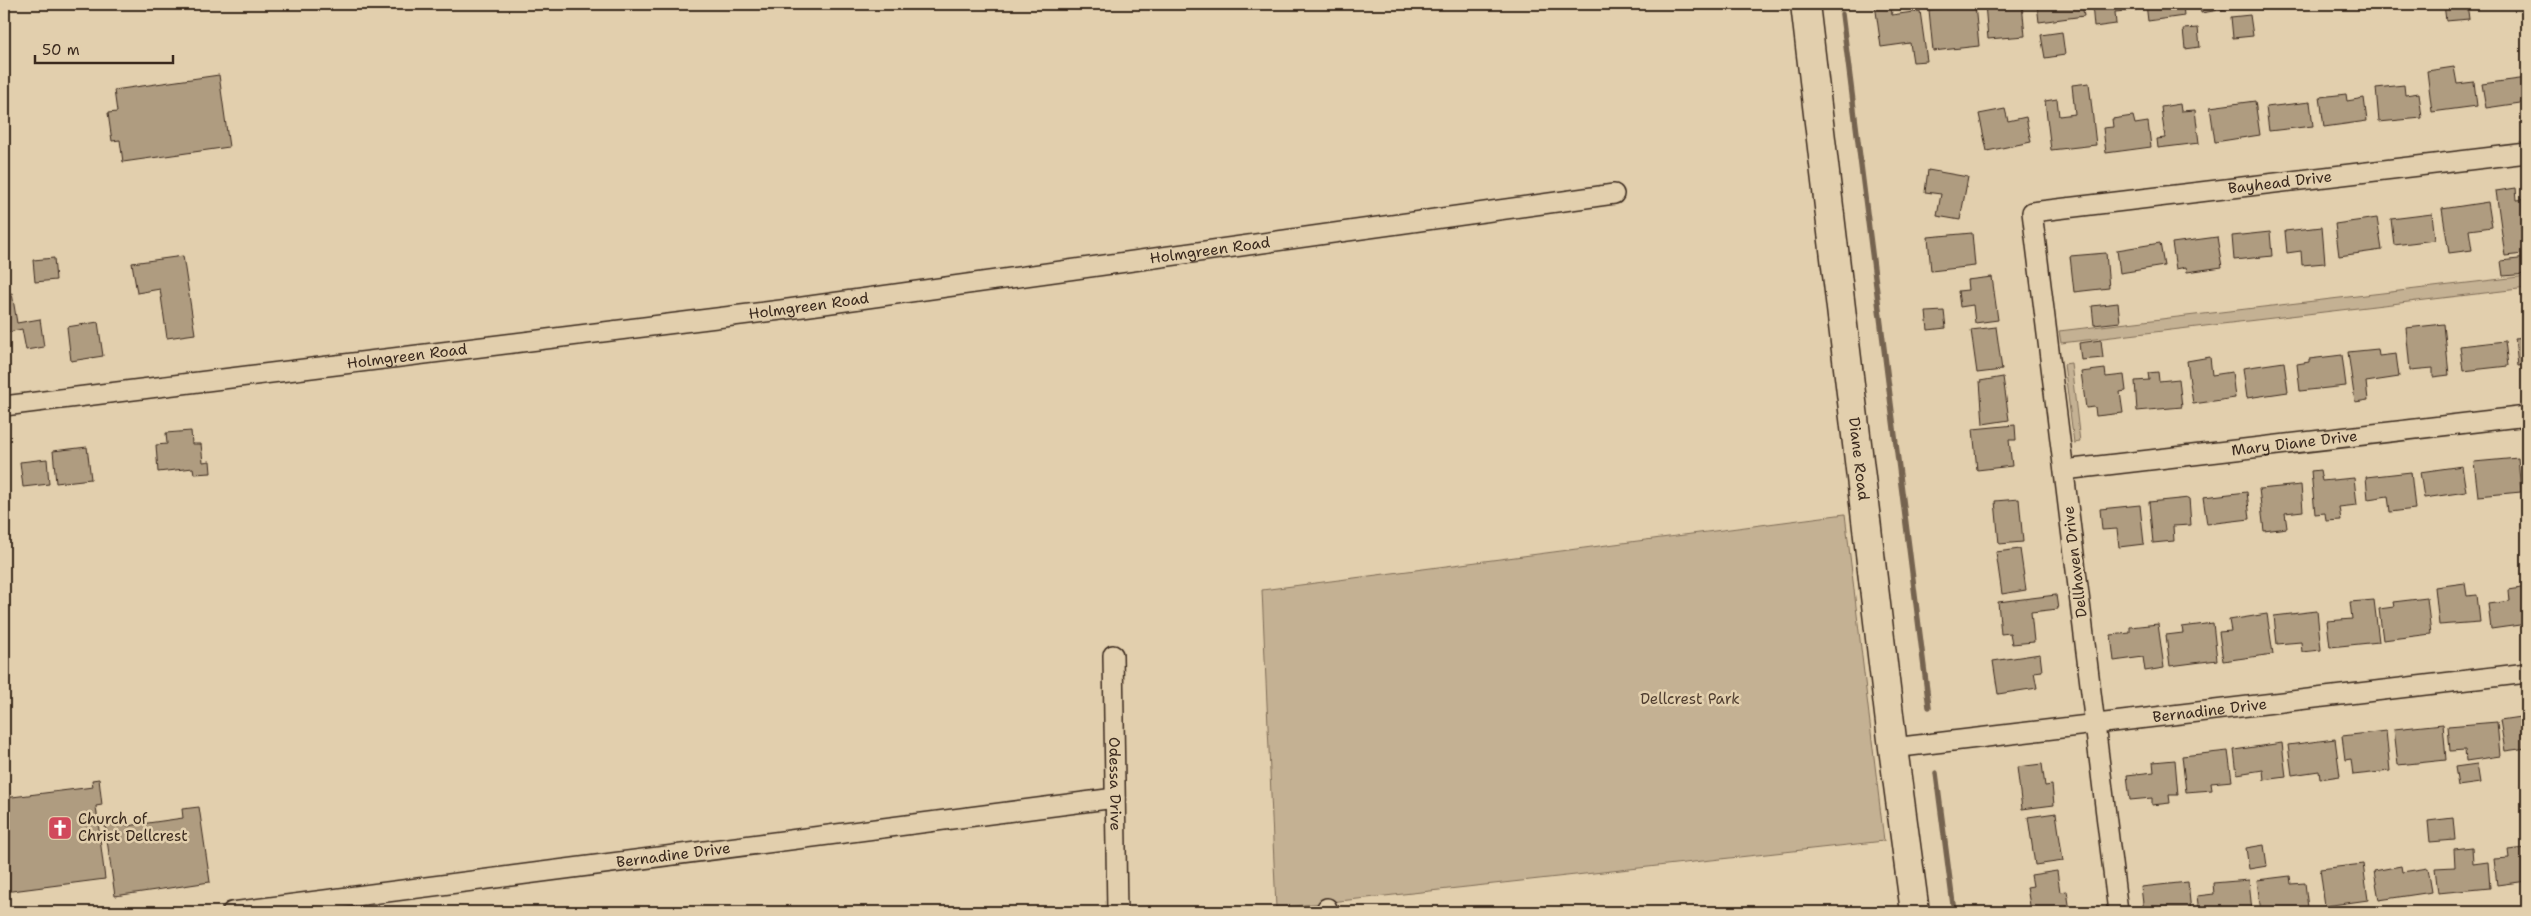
<svg xmlns="http://www.w3.org/2000/svg" width="2531" height="916" font-family="'Shantell Sans',sans-serif">
	<style>
		.green { fill: #c4b193; stroke: #806e58 }
		.lines { fill: none; stroke-linecap: round; stroke-linejoin: round }
		.stream { stroke: #756450; stroke-width: 5.5 }
		.building { fill: #af9c80; stroke: #3b2a1e }
		.street-casing { stroke: #3b2a1e; stroke-width: 22 }
		.secondary-casing { stroke: #3b2a1e; stroke-width: 31 }
		.street { stroke: #e2cfad; stroke-width: 19 }
		.secondary { stroke: #e2cfad; stroke-width: 28 }
		.labels { text-anchor: middle; stroke-width: 5; stroke-linejoin: round; paint-order: stroke }
		.street-label { font-size: 15px; fill: #3b2a1e; stroke: #e2cfad }
		.park-label { font-size: 15px; fill: #503e30; stroke: #e2cfad }
		.poi-label { font-size: 15px; fill: #3b2a1e; stroke: #e2cfad; text-anchor: start }
	</style>
	<rect width="100%" height="100%" fill="#e2cfad"/>
	<filter id="ink" filterUnits="userSpaceOnUse"><feTurbulence type="fractalNoise" baseFrequency=".02" numOctaves="2"/><feDisplacementMap in="SourceGraphic" scale="10" xChannelSelector="R" yChannelSelector="G"/><feConvolveMatrix kernelMatrix="1 2 1 2 8 2 1 2 1" color-interpolation-filters="sRGB"/></filter>
	<g filter="url(#ink)">
		<path class="green" d="M2527 276V288L2061 343 2059 331Z
			M2071 363 2080 442 2074 443 2064 364Z
			M1845 514 1884 841 1276 908 1262 590Z"/>
		<g class="lines">
			<path class="stream" d="M1842 14 1929 707
				M1936 773 1954 912"/>
		</g>
		<path class="building" d="M1875 4H1891L1892 15 1920 11 1927 61 1913 62 1910 43 1881 47Z
			M1985 4H2022L2025 36 1988 39Z
			M2037 4H2082L2084 16 2039 22Z
			M2092 4H2135L2136 10 2115 12 2116 24 2094 27Z
			M2146 4H2183L2184 16 2148 21Z
			M2200 4H2231L2232 8 2201 13Z
			M2444 4H2467L2469 19 2446 21Z
			M1975 5 1979 46 1933 51 1929 10Z
			M2250 15 2253 36 2233 38 2231 17Z
			M2198 28 2200 47 2185 49 2183 29Z
			M2062 32 2065 55 2045 58 2041 35Z
			M2454 67 2457 84 2474 82 2477 106 2432 112 2427 71Z
			M219 75 229 147 123 162 120 140 112 141 108 113 117 112 114 90Z
			M2527 78V102L2486 108 2482 84Z
			M2089 83 2096 145 2051 150 2045 101 2057 99 2059 116 2075 114 2072 85Z
			M2404 85 2405 95 2419 93 2422 118 2379 122 2376 88Z
			M2346 94 2347 101 2364 98 2367 121 2324 127 2320 97Z
			M2255 101 2260 135 2215 142 2210 107Z
			M2310 102 2313 126 2269 131 2266 107Z
			M2180 104 2181 111 2195 110 2199 143 2158 148 2157 139 2165 138 2161 107Z
			M2005 109 2008 121 2026 117 2031 142 1987 151 1979 114Z
			M2133 116 2135 124 2148 122 2151 147 2106 153 2103 128 2113 127 2112 119Z
			M1928 170 1968 177 1960 220 1937 216 1941 194 1925 192Z
			M2516 188 2517 200 2527 199V226L2521 227 2524 254 2505 256 2496 191Z
			M2488 202 2492 227 2469 230 2472 250 2449 253 2442 209Z
			M2432 214 2435 240 2394 245 2391 219Z
			M2377 218 2382 250 2339 256 2335 224Z
			M2322 227 2325 263 2302 265 2301 251 2287 253 2285 231Z
			M2270 232 2272 256 2234 260 2232 236Z
			M1972 233 1975 266 1931 271 1928 237Z
			M2217 237 2222 267 2187 272 2186 267 2176 269 2172 243Z
			M2160 243 2164 266 2120 273 2117 250Z
			M2106 253 2109 288 2074 292 2070 256Z
			M183 256 195 334 167 338 160 289 137 293 132 263Z
			M54 258 56 280 35 282 33 260Z
			M2527 258V274L2503 276 2501 261Z
			M1992 277 1998 320 1975 323 1973 305 1960 307 1958 291 1968 290 1967 280Z
			M12 293 17 323 40 319 44 347 26 350 22 329 4 333V295Z
			M2118 303 2120 322 2094 325 2092 306Z
			M1944 311 1946 328 1928 330 1926 312Z
			M98 322 103 356 71 361 67 327Z
			M2444 324 2449 375 2433 377V368L2410 370 2406 328Z
			M1996 327 2002 370 1977 373 1971 330Z
			M2527 337V365L2518 366 2515 338Z
			M2101 340 2103 358 2081 360 2079 343Z
			M2505 341 2508 366 2463 371 2460 346Z
			M2378 349 2379 356 2396 354 2399 377 2366 382 2368 400 2355 402 2348 352Z
			M2342 355 2346 386 2300 391 2297 364 2309 362V359Z
			M2210 357 2212 375 2232 372 2235 398 2193 404 2187 361Z
			M2284 362 2288 392 2247 398 2243 368Z
			M2105 369 2106 377 2124 375 2126 391 2120 392 2123 413 2096 416 2095 407 2086 408 2081 372Z
			M2158 372 2159 381 2179 379 2182 407 2137 411 2135 381 2149 380 2148 373Z
			M2003 377 2009 420 1983 424 1980 381Z
			M2015 425 2016 440H2009L2012 466 1977 470 1973 429Z
			M191 431 192 444H201L203 462 210 461 211 473 194 474 193 468 158 472 156 445 167 444 166 433Z
			M87 447 91 479 56 483 53 451Z
			M2518 458 2521 492 2478 496 2474 462Z
			M47 459 49 484 23 487 20 462Z
			M2462 466 2466 492 2424 498 2420 472Z
			M2320 470 2322 481 2354 478 2357 505 2339 507 2341 520 2326 521 2325 513 2315 514 2311 471Z
			M2411 472 2415 509 2390 512 2388 496 2368 499 2366 477Z
			M2301 485 2303 511 2285 513 2287 528 2264 531 2259 489Z
			M2247 492 2250 519 2207 524 2203 497Z
			M2189 498 2191 525 2173 526 2174 541 2153 543 2149 502Z
			M2019 499 2023 542 1999 544 1995 501Z
			M2140 505 2144 544 2119 547 2117 529 2102 530 2100 509Z
			M2020 549 2026 590 2002 594 1996 552Z
			M2465 583 2467 596 2477 595 2480 622 2439 625 2435 587Z
			M2527 587V624L2491 629 2488 604 2510 601 2509 590Z
			M2056 595 2058 609 2031 612 2034 642 2012 644 2010 633 2001 634 1998 602Z
			M2427 598 2431 634 2383 640 2379 609 2394 607 2393 602Z
			M2374 600 2379 642 2330 647 2327 621 2352 619 2350 602Z
			M2317 611 2321 650 2302 652 2301 642 2277 644 2274 616Z
			M2267 614 2273 654 2223 661 2219 632 2231 631 2229 620Z
			M2213 623 2217 660 2170 666 2166 635 2183 633 2182 627Z
			M2158 624 2164 668 2145 671 2143 657 2114 661 2111 635 2130 633V627Z
			M2040 654 2042 671 2034 672 2037 688 1998 694 1993 661Z
			M2527 716V748L2505 751 2500 720Z
			M2497 722 2500 756 2466 761 2465 750 2450 751 2448 726Z
			M2443 724 2446 760 2398 765 2394 729Z
			M2386 731 2390 771 2353 775 2351 759 2345 760 2342 736Z
			M2335 739 2340 776 2320 779 2319 771 2292 775 2288 745Z
			M2282 743 2286 777 2264 780 2263 770 2237 774 2234 750Z
			M2228 751 2232 781 2211 783 2212 790 2186 792 2182 756Z
			M2175 760 2178 795H2169L2170 803 2152 805V798L2130 800 2127 775 2154 772 2153 762Z
			M2042 764 2045 786 2052 785 2054 805 2022 809 2017 767Z
			M2477 764 2480 783 2458 786 2455 767Z
			M99 779 102 805 96 806 105 879 4 892V798L93 787 92 780Z
			M199 807 210 882 115 896 104 819 125 816 127 826 183 818 182 809Z
			M2056 813 2063 861 2035 865 2028 817Z
			M2453 818 2455 840 2430 842 2428 821Z
			M2264 845 2267 866 2249 869 2246 848Z
			M2472 847 2473 864 2488 862 2490 888 2438 893 2435 868 2455 867 2454 849Z
			M2526 848 2527 881 2497 885 2494 859 2509 858 2508 850Z
			M2363 864 2368 900 2325 906 2320 869Z
			M2401 866 2402 872 2428 868 2432 892 2379 900 2374 871Z
			M2057 871 2060 892 2067 891 2070 911 2031 912 2027 887 2033 886 2031 875Z
			M2290 876 2291 884 2305 883 2308 908 2261 912 2257 880Z
			M2249 880 2252 912H2199L2197 896 2214 894 2213 883Z
			M2188 882 2191 912H2144L2141 887Z"/>
		<g class="lines">
			<defs>
				<g id="street">
					<path id="s1" d="M4 406 781 310 1614 194"/>
					<path id="s2" d="M2064 470 2527 416"/>
					<path id="s3" d="M1113 655 1117 912"/>
					<path id="s4" d="M1893 748 2527 673"/>
					<path d="M1327 908 1328 912"/>
					<path id="s5" d="M232 912 1115 798"/>
					<path id="s6" d="M2118 912 2032 212 2527 153"/>
				</g>
				<g id="secondary">
					<path id="s7" d="M1805 4 1893 748 1915 912"/>
				</g>
			</defs>
			<use href="#street" class="street-casing"/>
			<use href="#secondary" class="secondary-casing"/>
			<use href="#street" class="street"/>
			<use href="#secondary" class="secondary"/>
		</g>
	</g>
	<defs>
		<symbol id="church-square" viewBox="-11 -11 22 22"><rect x="-9" y="-9" width="18" height="18" rx="4" fill="#d1495b" stroke="#e2cfad"/><path d="M-1.2-6h2.4v3.5h3.3v2.4h-3.3V6h-2.4V-.1h-3.3v-2.4h3.3Z" fill="#fff"/></symbol>
	</defs>
	<g fill-rule="evenodd">
		<use href="#church-square" x="46" y="814" width="28" height="28"/>
	</g>
	<g class="labels">
		<g class="street-label">
			<text dy="5" stroke="none"><textPath href="#s6" startOffset="955">Bayhead Drive</textPath></text>
			<text dy="5" stroke="none"><textPath href="#s1" startOffset="1216">Holmgreen Road</textPath></text>
			<text dy="5" stroke="none"><textPath href="#s1" startOffset="811">Holmgreen Road</textPath></text>
			<text dy="5" stroke="none"><textPath href="#s1" startOffset="406">Holmgreen Road</textPath></text>
			<text dy="5" stroke="none"><textPath href="#s2" startOffset="232">Mary Diane Drive</textPath></text>
			<text dy="5" stroke="none"><textPath href="#s7" startOffset="458">Diane Road</textPath></text>
			<text transform="translate(2075 562) rotate(-97)" y="5">Dellhaven Drive</text>
			<text dy="5" stroke="none"><textPath href="#s4" startOffset="319">Bernadine Drive</textPath></text>
			<text dy="5" stroke="none"><textPath href="#s3" startOffset="129">Odessa Drive</textPath></text>
			<text dy="5" stroke="none"><textPath href="#s5" startOffset="445">Bernadine Drive</textPath></text>
		</g>
		<g class="park-label">
			<text x="1690" y="704">Dellcrest Park</text>
		</g>
		<g class="poi-label">
			<text x="78" y="824">Church of<tspan x="78" dy="17">Christ Dellcrest</tspan></text>
		</g>
	</g>
	<rect width="2531" height="916" fill="none" stroke="#e2cfad" stroke-width="20"/>
	<rect x="10" y="10" width="2511" height="896" fill="none" stroke="#3b2a1e" stroke-width="2" filter="url(#ink)"/>
	<path d="M35 55v8h138v-8" fill="none" stroke="#3b2a1e" stroke-width="2.5"/>
	<text x="42" y="55" font-size="15" fill="#3b2a1e" stroke="#e2cfad" stroke-width="4" paint-order="stroke">50 m</text>
</svg>
